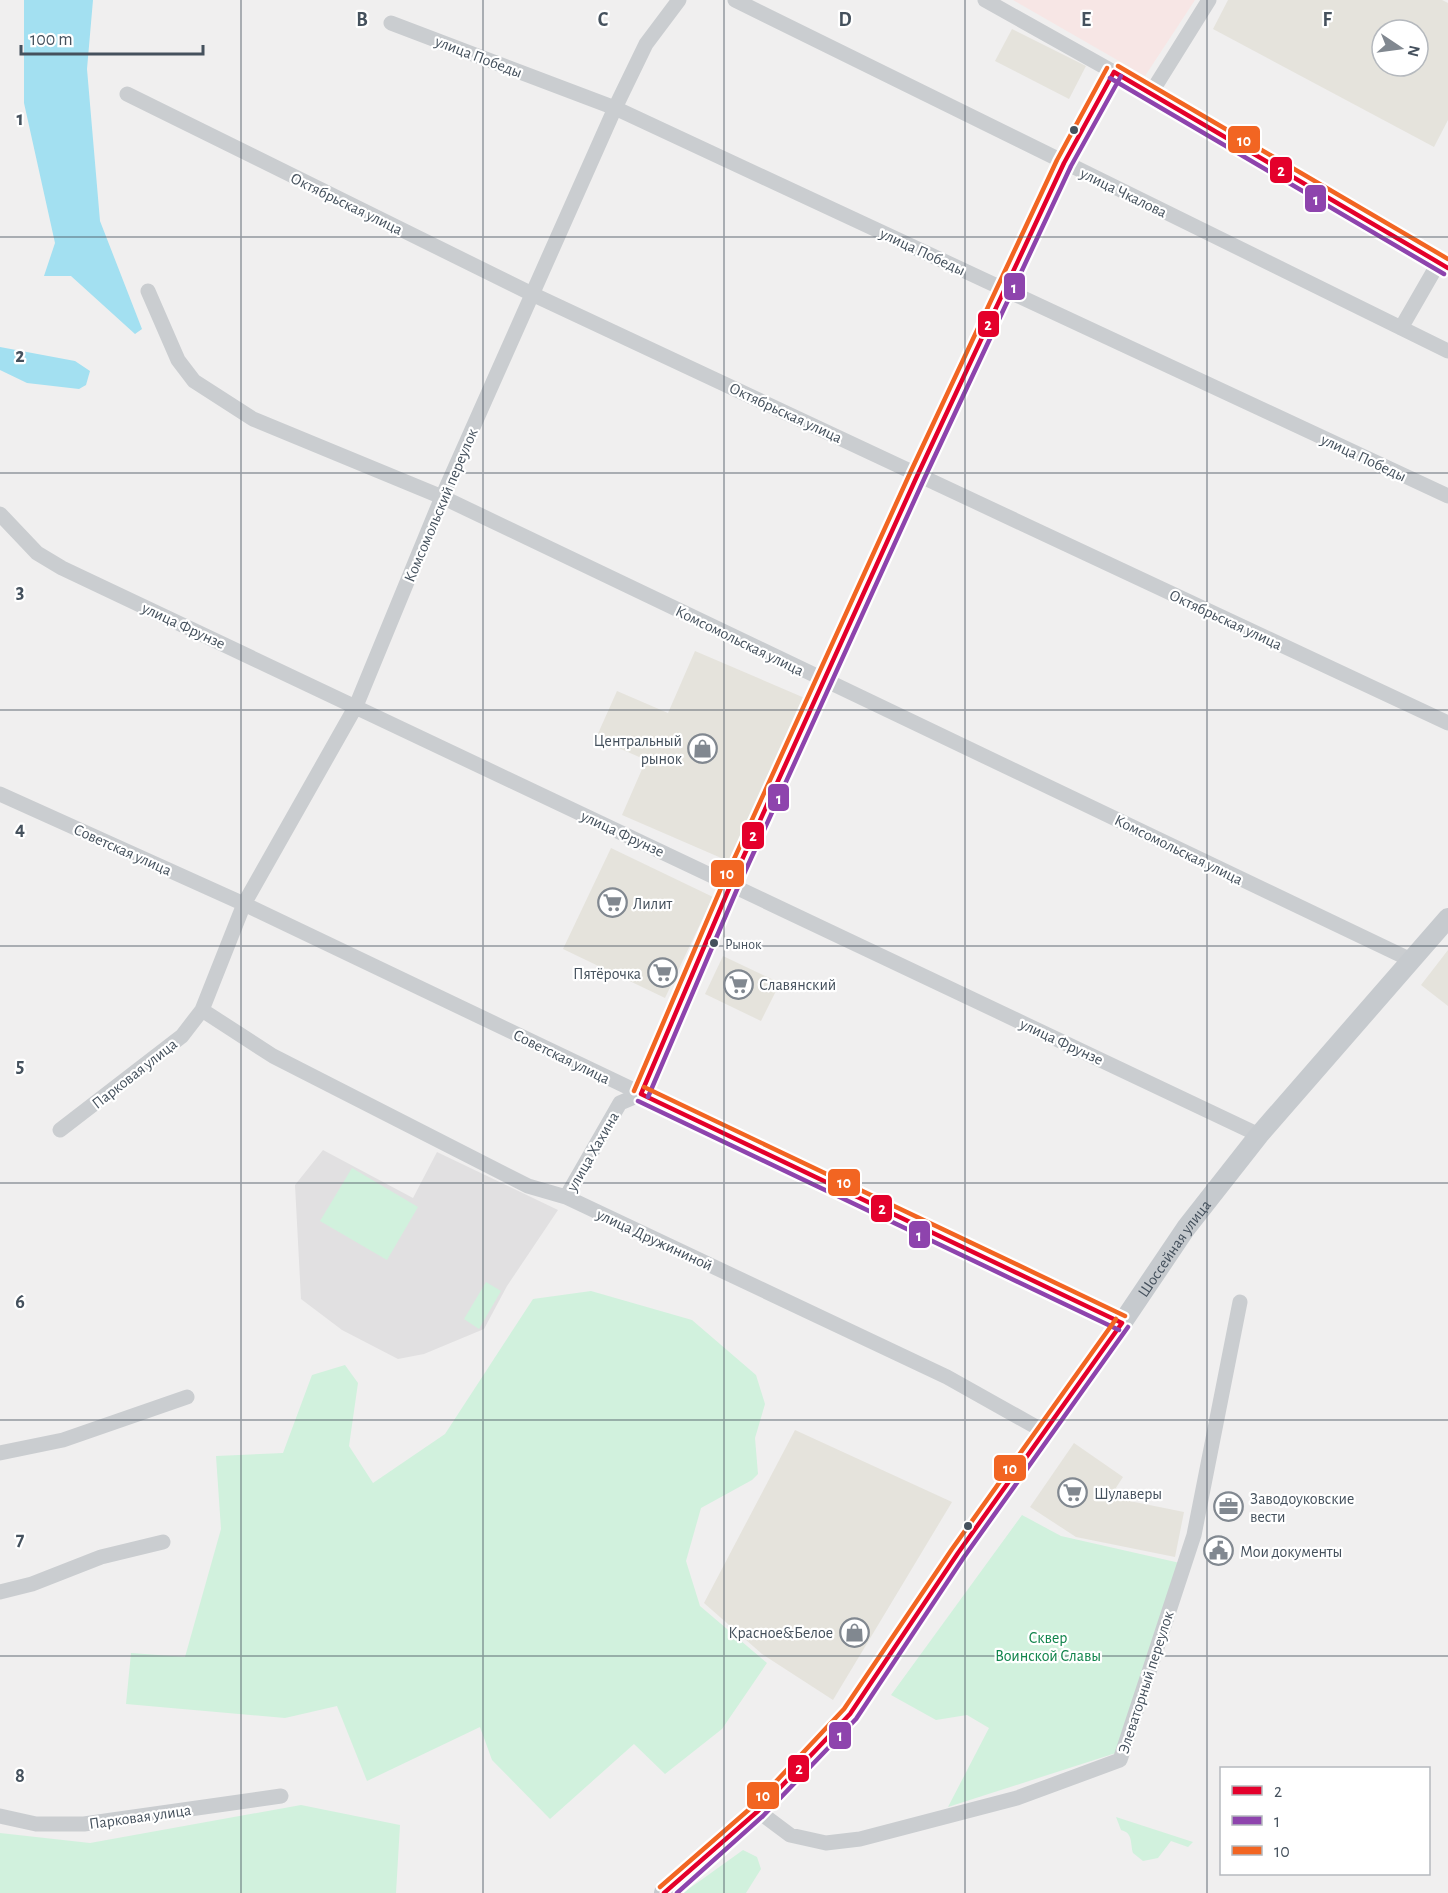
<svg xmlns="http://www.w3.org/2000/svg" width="1448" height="1893" font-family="'Alegreya Sans',sans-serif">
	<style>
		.commercial { fill: #e5e3dc; fill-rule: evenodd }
		.education { fill: #e1e0e1 }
		.medical { fill: #f7e6e5 }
		.green { fill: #d1f1dd }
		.water { fill: #a3e0f1 }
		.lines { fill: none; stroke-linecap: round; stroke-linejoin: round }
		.minor { stroke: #cacdd0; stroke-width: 15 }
		.major { stroke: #c6cace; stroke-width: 20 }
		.bus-1-casing { stroke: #fff; stroke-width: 9 }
		.bus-2-casing { stroke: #fff; stroke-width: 9 }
		.bus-3-casing { stroke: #fff; stroke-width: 9 }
		.bus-1 { stroke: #e4002b; stroke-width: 4.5 }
		.bus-2 { stroke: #8e44ad; stroke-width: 4.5 }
		.bus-3 { stroke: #f26522; stroke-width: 4.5 }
		.grid { fill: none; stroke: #45515d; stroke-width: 1.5; stroke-opacity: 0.55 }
		.bus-dot { fill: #45515d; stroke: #fff; stroke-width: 2 }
		.labels { text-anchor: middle; stroke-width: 4.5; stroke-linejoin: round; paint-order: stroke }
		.bus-label { font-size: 14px; fill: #45515d; stroke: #fff; text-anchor: start }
		.street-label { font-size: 16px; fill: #45515d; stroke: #fff }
		.poi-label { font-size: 16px; fill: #45515d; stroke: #fff; text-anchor: start }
		.park-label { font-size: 16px; fill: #10844b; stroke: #fff }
		.grid-label { font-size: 20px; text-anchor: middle; font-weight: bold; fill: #45515d; stroke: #fff; stroke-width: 4.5; stroke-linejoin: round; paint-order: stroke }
		.line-badge { stroke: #fff; stroke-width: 2 }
		.badge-label { font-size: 16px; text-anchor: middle; font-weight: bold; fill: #fff }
	</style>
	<rect width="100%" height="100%" fill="#f0efef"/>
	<path class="commercial" d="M1228 0H1442L1448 3V120L1434 147 1213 29ZM1382 30H1418V66H1382Z
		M1012 29 1086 66 1069 99 995 61Z
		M695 651 807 699 735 864 622 815 646 760 596 738 617 691 668 713Z
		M611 848 713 897 665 998 563 949Z
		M1448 950V1006L1421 985Z
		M723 956 780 983 761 1021 705 994Z
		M795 1430 952 1502 833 1700 762 1654 704 1603Z
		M1074 1443 1123 1477 1110 1497 1184 1512 1175 1557 1076 1537 1030 1507Z"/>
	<path class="education" d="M323 1150 413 1198 437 1152 558 1210 507 1286 484 1329 424 1354 398 1359 342 1330 301 1299 295 1185Z"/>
	<path class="medical" d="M1013 0H1195L1145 76Z"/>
	<path class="green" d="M352 1168 418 1207 387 1260 320 1221Z
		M486 1282 501 1291 479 1329 464 1319Z
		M591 1291 692 1320 756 1375 765 1404 755 1438 758 1474 752 1480 701 1508 686 1561 700 1606 767 1663 722 1729 665 1774 634 1744 550 1819 492 1760 480 1727 367 1781 337 1706 285 1718 126 1704 131 1653 185 1657 221 1529 216 1456 283 1453 312 1375 345 1365 358 1383 349 1446 373 1483 445 1434 533 1299Z
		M1022 1515 1061 1536 1180 1563 1116 1753 948 1807 989 1728 967 1715 936 1720 891 1695Z
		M301 1805 400 1825 396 1893H0V1833L90 1843Z
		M1116 1817 1193 1842 1188 1847 1171 1841 1158 1858 1143 1861 1133 1853C1130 1842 1133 1833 1121 1830Z
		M743 1850 757 1857 761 1869 746 1893H683Z"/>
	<path class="water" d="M24 0H93L87 69 100 221 142 329 135 334 71 276H44L55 243 24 103Z
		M0 347 75 361 90 371 86 385 79 389 27 383 0 370Z"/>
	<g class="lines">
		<path class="minor" d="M735 0 1448 351
			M985 0 1151 93 1448 268
			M391 23 615 108 1448 496
			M1151 93 1209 0
			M127 94 532 294 1448 723
			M148 291 178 360 194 381 253 419 442 497 1411 960
			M1401 328 1439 262
			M0 514 37 553 62 568 1259 1135
			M0 794 244 904 1122 1323
			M202 1010 273 1056 528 1186 566 1197 947 1377 1045 1432
			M60 1130 182 1036 202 1010 244 904 356 706 442 497 615 108 646 44 679 0
			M566 1197 620 1103 641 1094 731 884 918 474 1064 163 1114 72
			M0 1453 63 1440 187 1397
			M0 1592 32 1584 101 1557 163 1542
			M758 1811 790 1835 826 1843 860 1839 1017 1798 1120 1760 1194 1535 1240 1302
			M0 1816 36 1824H84L281 1796"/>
		<path class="major" id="s1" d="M664 1893 674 1886 758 1811 850 1714 958 1553 1122 1323 1186 1228 1259 1135 1448 918"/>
		<defs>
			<path id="bus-1" d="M1114 72 1448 268
				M641 1094 731 884 918 474 1064 163 1114 72
				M641 1094 1122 1323
				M664 1893 758 1811 850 1714 958 1553 1122 1323"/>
			<path id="bus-2" d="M1110 78 1444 274
				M648 1097 738 887 925 477 1071 166 1121 76
				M638 1101 1119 1330
				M677 1893 763 1816 856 1719 964 1557 1128 1327"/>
			<path id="bus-3" d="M1118 66 1448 259
				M644 1087 1125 1316
				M634 1091 724 881 911 471 1057 160 1107 68
				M660 1887 753 1806 844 1709 952 1549 1116 1319"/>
		</defs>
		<use href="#bus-1" class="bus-1-casing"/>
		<use href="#bus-2" class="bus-2-casing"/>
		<use href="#bus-3" class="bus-3-casing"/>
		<use href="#bus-1" class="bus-1"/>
		<use href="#bus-2" class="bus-2"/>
		<use href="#bus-3" class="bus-3"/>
	</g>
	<path class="grid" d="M241 0V1893M483 0V1893M724 0V1893M965 0V1893M1207 0V1893M0 237H1448M0 473H1448M0 710H1448M0 946H1448M0 1183H1448M0 1420H1448M0 1656H1448"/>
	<defs>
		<symbol id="shop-ring" viewBox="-11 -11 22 22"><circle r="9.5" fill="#fff" stroke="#818890" stroke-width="1.5"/><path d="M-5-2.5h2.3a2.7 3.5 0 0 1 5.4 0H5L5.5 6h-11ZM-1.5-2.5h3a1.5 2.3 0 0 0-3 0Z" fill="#818890"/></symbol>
		<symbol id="supermarket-ring" viewBox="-11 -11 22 22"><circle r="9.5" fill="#fff" stroke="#818890" stroke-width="1.5"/><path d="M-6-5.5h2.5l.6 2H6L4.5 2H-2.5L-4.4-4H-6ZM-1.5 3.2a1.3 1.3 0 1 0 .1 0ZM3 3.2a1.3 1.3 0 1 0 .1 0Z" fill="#818890"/></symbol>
		<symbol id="office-ring" viewBox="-11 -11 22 22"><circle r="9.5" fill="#fff" stroke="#818890" stroke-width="1.5"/><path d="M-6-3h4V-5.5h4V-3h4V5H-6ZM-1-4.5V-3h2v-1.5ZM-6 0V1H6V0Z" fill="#818890"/></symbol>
		<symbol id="civic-ring" viewBox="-11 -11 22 22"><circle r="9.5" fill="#fff" stroke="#818890" stroke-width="1.5"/><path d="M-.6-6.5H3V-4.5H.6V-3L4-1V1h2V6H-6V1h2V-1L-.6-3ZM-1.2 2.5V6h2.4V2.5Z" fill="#818890"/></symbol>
	</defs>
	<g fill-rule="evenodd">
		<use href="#shop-ring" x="686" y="732" width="33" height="33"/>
		<use href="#supermarket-ring" x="596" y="886" width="33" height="33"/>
		<use href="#supermarket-ring" x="646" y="956" width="33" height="33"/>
		<use href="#supermarket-ring" x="722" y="968" width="33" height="33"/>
		<use href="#supermarket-ring" x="1056" y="1476" width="33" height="33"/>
		<use href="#office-ring" x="1212" y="1490" width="33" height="33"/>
		<use href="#civic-ring" x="1202" y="1534" width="33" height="33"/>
		<use href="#shop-ring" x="838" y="1616" width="33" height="33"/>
	</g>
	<g class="bus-dot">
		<circle cx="1074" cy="130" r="5"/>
		<circle cx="714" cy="943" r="5"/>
		<circle cx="968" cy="1526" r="5"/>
	</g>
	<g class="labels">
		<g class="bus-label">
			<text x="725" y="949">Рынок</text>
		</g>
		<g class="street-label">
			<text transform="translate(479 56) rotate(21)" y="6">улица Победы</text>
			<text transform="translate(1124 192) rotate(26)" y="6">улица Чкалова</text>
			<text transform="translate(347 203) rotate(26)" y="6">Октябрьская улица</text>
			<text transform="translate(923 251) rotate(25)" y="6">улица Победы</text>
			<text transform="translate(786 412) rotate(25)" y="6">Октябрьская улица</text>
			<text transform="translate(1364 457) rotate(25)" y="6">улица Победы</text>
			<text transform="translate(440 505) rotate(-67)" y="6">Комсомольский переулок</text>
			<text transform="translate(1226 619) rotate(25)" y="6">Октябрьская улица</text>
			<text transform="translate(184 625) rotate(25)" y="6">улица Фрунзе</text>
			<text transform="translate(740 640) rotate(26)" y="6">Комсомольская улица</text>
			<text transform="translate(623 833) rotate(25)" y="6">улица Фрунзе</text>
			<text transform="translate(123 849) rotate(24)" y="6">Советская улица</text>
			<text transform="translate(1179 849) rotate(26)" y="6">Комсомольская улица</text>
			<text transform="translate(1062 1041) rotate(25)" y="6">улица Фрунзе</text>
			<text transform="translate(562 1056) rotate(26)" y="6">Советская улица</text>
			<text transform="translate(134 1073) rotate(-38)" y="6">Парковая улица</text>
			<text transform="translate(592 1151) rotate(-60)" y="6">улица Хахина</text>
			<text transform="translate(655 1239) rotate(25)" y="6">улица Дружининой</text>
			<text dy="6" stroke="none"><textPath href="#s1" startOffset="826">Шоссейная улица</textPath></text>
			<text transform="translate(1145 1682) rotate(-72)" y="6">Элеваторный переулок</text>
			<text transform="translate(140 1816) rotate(-8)" y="6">Парковая улица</text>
		</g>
		<g class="poi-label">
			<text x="682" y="746" text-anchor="end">Центральный<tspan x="682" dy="18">рынок</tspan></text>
			<text x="633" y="909">Лилит</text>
			<text x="641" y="979" text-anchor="end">Пятёрочка</text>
			<text x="759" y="990">Славянский</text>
			<text x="1094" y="1499">Шулаверы</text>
			<text x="1250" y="1504">Заводоуковские<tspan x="1250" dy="18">вести</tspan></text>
			<text x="1240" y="1557">Мои документы</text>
			<text x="833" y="1638" text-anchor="end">Красное&amp;Белое</text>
		</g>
		<g class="park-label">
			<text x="1048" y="1643">Сквер<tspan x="1048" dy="18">Воинской Славы</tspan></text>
		</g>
	</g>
	<g class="grid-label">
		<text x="362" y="26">B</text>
		<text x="603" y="26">C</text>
		<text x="845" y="26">D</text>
		<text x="1086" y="26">E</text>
		<text x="1327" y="26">F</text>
		<text x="20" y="125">1</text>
		<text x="20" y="362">2</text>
		<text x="20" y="598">3</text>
		<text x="20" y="835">4</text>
		<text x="20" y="1072">5</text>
		<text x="20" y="1308">6</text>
		<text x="20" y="1545">7</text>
		<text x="20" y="1782">8</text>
	</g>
	<g class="line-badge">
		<rect x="1227" y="125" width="34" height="29" rx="6" fill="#f26522"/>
		<rect x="1269" y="156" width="24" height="28" rx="6" fill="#e4002b"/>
		<rect x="1304" y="184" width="23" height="29" rx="6" fill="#8e44ad"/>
		<rect x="1003" y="272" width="23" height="29" rx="6" fill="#8e44ad"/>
		<rect x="977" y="310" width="23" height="28" rx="6" fill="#e4002b"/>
		<rect x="767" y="783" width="23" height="29" rx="6" fill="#8e44ad"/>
		<rect x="741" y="821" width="24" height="29" rx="6" fill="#e4002b"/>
		<rect x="710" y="859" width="35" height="29" rx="6" fill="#f26522"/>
		<rect x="827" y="1168" width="34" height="29" rx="6" fill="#f26522"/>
		<rect x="870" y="1194" width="23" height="29" rx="6" fill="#e4002b"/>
		<rect x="908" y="1220" width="23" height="29" rx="6" fill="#8e44ad"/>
		<rect x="993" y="1454" width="34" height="28" rx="6" fill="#f26522"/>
		<rect x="828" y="1721" width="24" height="29" rx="6" fill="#8e44ad"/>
		<rect x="787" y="1754" width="23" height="29" rx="6" fill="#e4002b"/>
		<rect x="746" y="1781" width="34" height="29" rx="6" fill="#f26522"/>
	</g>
	<g class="badge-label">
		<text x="1244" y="146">10</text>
		<text x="1281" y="176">2</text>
		<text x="1316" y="205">1</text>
		<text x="1014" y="293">1</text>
		<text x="988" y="330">2</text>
		<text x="779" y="804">1</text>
		<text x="753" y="841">2</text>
		<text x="727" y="879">10</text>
		<text x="844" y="1188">10</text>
		<text x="882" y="1214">2</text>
		<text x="919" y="1241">1</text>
		<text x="1010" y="1474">10</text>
		<text x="840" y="1741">1</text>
		<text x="799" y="1774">2</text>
		<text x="763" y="1801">10</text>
	</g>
	<rect x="1220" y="1767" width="210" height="108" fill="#ffffff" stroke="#b5b9be" stroke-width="1.5"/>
	<rect x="1232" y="1786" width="30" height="9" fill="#e4002b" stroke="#b5b9be" stroke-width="1.5"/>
	<text x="1274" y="1797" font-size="18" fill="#45515d">2</text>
	<rect x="1232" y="1816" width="30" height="9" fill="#8e44ad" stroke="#b5b9be" stroke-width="1.5"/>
	<text x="1274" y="1827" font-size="18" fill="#45515d">1</text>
	<rect x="1232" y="1846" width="30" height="9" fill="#f26522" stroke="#b5b9be" stroke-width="1.5"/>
	<text x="1274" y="1857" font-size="18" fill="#45515d">10</text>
	<g transform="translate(1400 48) rotate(103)"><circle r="28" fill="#ffffff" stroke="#b5b9be" stroke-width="1.5"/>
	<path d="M0-4.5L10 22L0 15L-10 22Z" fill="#818890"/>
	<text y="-9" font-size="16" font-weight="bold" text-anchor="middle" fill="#45515d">N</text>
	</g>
	<path d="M21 45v9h182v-9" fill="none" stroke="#45515d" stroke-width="3"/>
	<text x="30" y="45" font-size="18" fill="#45515d" stroke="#ffffff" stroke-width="4.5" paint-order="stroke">100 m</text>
</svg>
